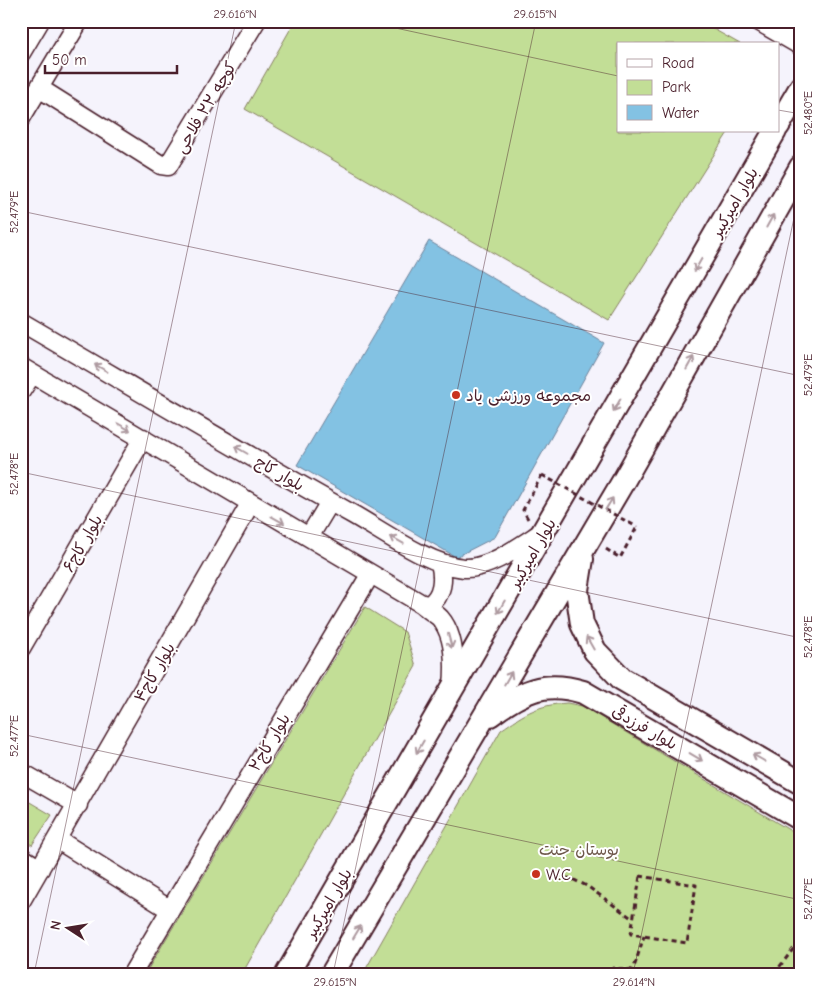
<svg xmlns="http://www.w3.org/2000/svg" width="822" height="995" font-family="'Comic Neue','Playpen Sans Arabic',sans-serif">
	<style>
		.green { fill: #c2de96; stroke: #867e60 }
		.water { fill: #83c2e3; stroke: #6c8199 }
		.lines { fill: none; stroke-linecap: round; stroke-linejoin: round }
		.minor-casing { stroke: #4a1f2b; stroke-width: 21 }
		.major-casing { stroke: #4a1f2b; stroke-width: 26 }
		.path { stroke: #4a1f2b; stroke-width: 3; stroke-dasharray: 5 4; stroke-linecap: butt }
		.minor { stroke: #fff; stroke-width: 18 }
		.major { stroke: #fff; stroke-width: 22 }
		.path-bridge { stroke: #4a1f2b; stroke-width: 3; stroke-dasharray: 5 4; stroke-linecap: butt }
		.oneway { stroke: #ae9aa0 }
		.ticks { fill: none; stroke: #4a1f2b; stroke-width: 1; stroke-opacity: 0.45 }
		.poi-dot { fill: #c8321e; stroke: #fff; stroke-width: 2 }
		.labels { text-anchor: middle; stroke-width: 4; stroke-linejoin: round; paint-order: stroke }
		.street-label { font-size: 16px; fill: #4a1f2b; stroke: #fff }
		.poi-label { font-size: 16px; fill: #4a1f2b; stroke: #fff; text-anchor: start }
		.park-label { font-size: 16px; fill: #6e584b; stroke: #fff }
		.neatline { fill: none; stroke: #4a1f2b; stroke-width: 2 }
		.ticks-label { font-size: 12px; text-anchor: middle; fill: #4a1f2b }
	</style>
	<rect width="100%" height="100%" fill="#f5f3fc"/>
	<filter id="ink" filterUnits="userSpaceOnUse"><feTurbulence type="fractalNoise" baseFrequency=".02" numOctaves="2"/><feDisplacementMap in="SourceGraphic" scale="10" xChannelSelector="R" yChannelSelector="G"/><feConvolveMatrix kernelMatrix="1 2 1 2 8 2 1 2 1" color-interpolation-filters="sRGB"/></filter>
	<g filter="url(#ink)">
		<path class="green" d="M295 21H699L740 44H618V131H729L609 320 245 109Z
			M365 607 405 632 416 666 242 974H145Z
			M567 703 582 706 801 837V974H363L501 730C525 713 538 705 567 703Z
			M21 797 52 815 32 845 21 839Z"/>
		<path class="water" d="M429 241 604 343 495 537 456 557 297 465Z"/>
		<g class="lines">
			<defs>
				<path id="minor" d="M758 21 801 46
					M21 53 40 21
					M39 88 161 165 168 166 256 21
					M21 118 79 21
					M21 322C131 386 241 452 352 514 384 532 429 565 464 568 488 570 523 544 542 532
					M21 367 422 604C427 609 435 613 440 618 455 635 455 665 453 686
					M21 391 32 374
					M309 537 330 502
					M422 604 429 605C443 596 444 578 440 563
					M21 648 143 438
					M21 772 78 805
					M58 840 169 909
					M21 857 40 869
					M21 901 250 504
					M132 974 370 575"/>
				<path id="major" d="M778 126 801 87
					M582 559 577 590 582 624 595 651 622 679 801 783
					M490 715C522 691 544 680 583 692L801 819
					M287 974 775 131
					M332 974 624 480 801 167"/>
			</defs>
			<use href="#minor" class="minor-casing"/>
			<use href="#major" class="major-casing"/>
			<path class="path" d="M528 519 523 510 542 475
				M606 549 620 558 637 527
				M640 876 696 885 687 943 631 934Z
				M556 880 570 878 587 886 633 919
				M602 974 614 968 633 970
				M632 974 644 936
				M774 974 801 939"/>
			<use href="#minor" class="minor"/>
			<use href="#major" class="major"/>
			<path class="path-bridge" d="M542 475 637 527"/>
		</g>
		<defs><path id="oneway-shaft" d="M-6 0H5M1.5-3L5.5 0L1.5 3" fill="none" stroke-width="1.6" stroke-linecap="round" stroke-linejoin="round" transform="scale(1.25)"/></defs>
		<g class="oneway">
			<use href="#oneway-shaft" transform="translate(770 221) rotate(-61)"/>
			<use href="#oneway-shaft" transform="translate(698 265) rotate(120)"/>
			<use href="#oneway-shaft" transform="translate(690 363) rotate(-61)"/>
			<use href="#oneway-shaft" transform="translate(101 368) rotate(-150)"/>
			<use href="#oneway-shaft" transform="translate(617 405) rotate(120)"/>
			<use href="#oneway-shaft" transform="translate(124 427) rotate(30)"/>
			<use href="#oneway-shaft" transform="translate(241 450) rotate(-150)"/>
			<use href="#oneway-shaft" transform="translate(609 504) rotate(-58)"/>
			<use href="#oneway-shaft" transform="translate(278 520) rotate(29)"/>
			<use href="#oneway-shaft" transform="translate(397 540) rotate(-151)"/>
			<use href="#oneway-shaft" transform="translate(501 607) rotate(120)"/>
			<use href="#oneway-shaft" transform="translate(450 641) rotate(75)"/>
			<use href="#oneway-shaft" transform="translate(590 643) rotate(-120)"/>
			<use href="#oneway-shaft" transform="translate(508 678) rotate(-60)"/>
			<use href="#oneway-shaft" transform="translate(420 747) rotate(120)"/>
			<use href="#oneway-shaft" transform="translate(696 757) rotate(31)"/>
			<use href="#oneway-shaft" transform="translate(759 758) rotate(-150)"/>
			<use href="#oneway-shaft" transform="translate(357 932) rotate(-59)"/>
		</g>
	</g>
	<path class="ticks" d="M363 21 618 76M778 110 801 114M21 211 801 376M21 472 801 638M21 734 801 900M34 974 236 21M333 974 536 21M633 974 801 185"/>
	<g class="poi-dot">
		<circle cx="456" cy="395" r="5"/>
		<circle cx="536" cy="874" r="5"/>
	</g>
	<g class="labels">
		<g class="street-label">
			<text transform="translate(205 107) rotate(-59)" y="6">کوچه ۲۲ فلاحی</text>
			<text transform="translate(734 202) rotate(-60)" y="6">بلوار امیرکبیر</text>
			<text transform="translate(280 473) rotate(30)" y="6">بلوار کاج</text>
			<text transform="translate(82 543) rotate(-60)" y="6">بلوار کاج۶</text>
			<text transform="translate(532 553) rotate(-60)" y="6">بلوار امیرکبیر</text>
			<text transform="translate(154 672) rotate(-60)" y="6">بلوار کاج۴</text>
			<text transform="translate(645 727) rotate(30)" y="6">بلوار فرزدقی</text>
			<text transform="translate(269 742) rotate(-59)" y="6">بلوار کاج۲</text>
			<text transform="translate(328 903) rotate(-60)" y="6">بلوار امیرکبیر</text>
		</g>
		<g class="poi-label">
			<text x="466" y="401">مجموعه ورزشی یاد</text>
			<text x="546" y="880">W.C</text>
		</g>
		<g class="park-label">
			<text x="579" y="855">بوستان جنت</text>
		</g>
	</g>
	<rect width="822" height="995" fill="none" stroke="#fff" stroke-width="55"/>
	<rect x="617" y="42" width="162" height="90" fill="#ffffff" stroke="#b7a5aa"/>
	<rect x="627" y="59" width="25" height="8" fill="#ffffff" stroke="#b7a5aa"/>
	<text x="662" y="68" font-size="15" fill="#4a1f2b">Road</text>
	<rect x="627" y="80" width="25" height="15" fill="#c2de96" stroke="#b7a5aa"/>
	<text x="662" y="92" font-size="15" fill="#4a1f2b">Park</text>
	<rect x="627" y="105" width="25" height="15" fill="#83c2e3" stroke="#b7a5aa"/>
	<text x="662" y="118" font-size="15" fill="#4a1f2b">Water</text>
	<g transform="translate(68 928) rotate(282)" stroke="#ffffff" stroke-width="4" paint-order="stroke">
	<path d="M0-4L9 19L0 12L-9 19Z" fill="#4a1f2b"/>
	<text y="-8" font-size="14" font-weight="bold" text-anchor="middle" fill="#4a1f2b">N</text>
	</g>
	<path d="M45 65v8h132v-8" fill="none" stroke="#4a1f2b" stroke-width="2.5"/>
	<text x="52" y="65" font-size="15" fill="#4a1f2b" stroke="#ffffff" stroke-width="4" paint-order="stroke">50 m</text>
	<rect x="28" y="28" width="766" height="940" class="neatline"/>
	<g class="ticks-label">
		<text x="235" y="18">29.616°N</text>
		<text x="535" y="18">29.615°N</text>
		<text transform="translate(808 113) rotate(-90)" y="4">52.480°E</text>
		<text transform="translate(14 212) rotate(-90)" y="4">52.479°E</text>
		<text transform="translate(808 375) rotate(-90)" y="4">52.479°E</text>
		<text transform="translate(14 474) rotate(-90)" y="4">52.478°E</text>
		<text transform="translate(808 637) rotate(-90)" y="4">52.478°E</text>
		<text transform="translate(14 736) rotate(-90)" y="4">52.477°E</text>
		<text transform="translate(808 899) rotate(-90)" y="4">52.477°E</text>
		<text x="335" y="986">29.615°N</text>
		<text x="634" y="986">29.614°N</text>
	</g>
</svg>
